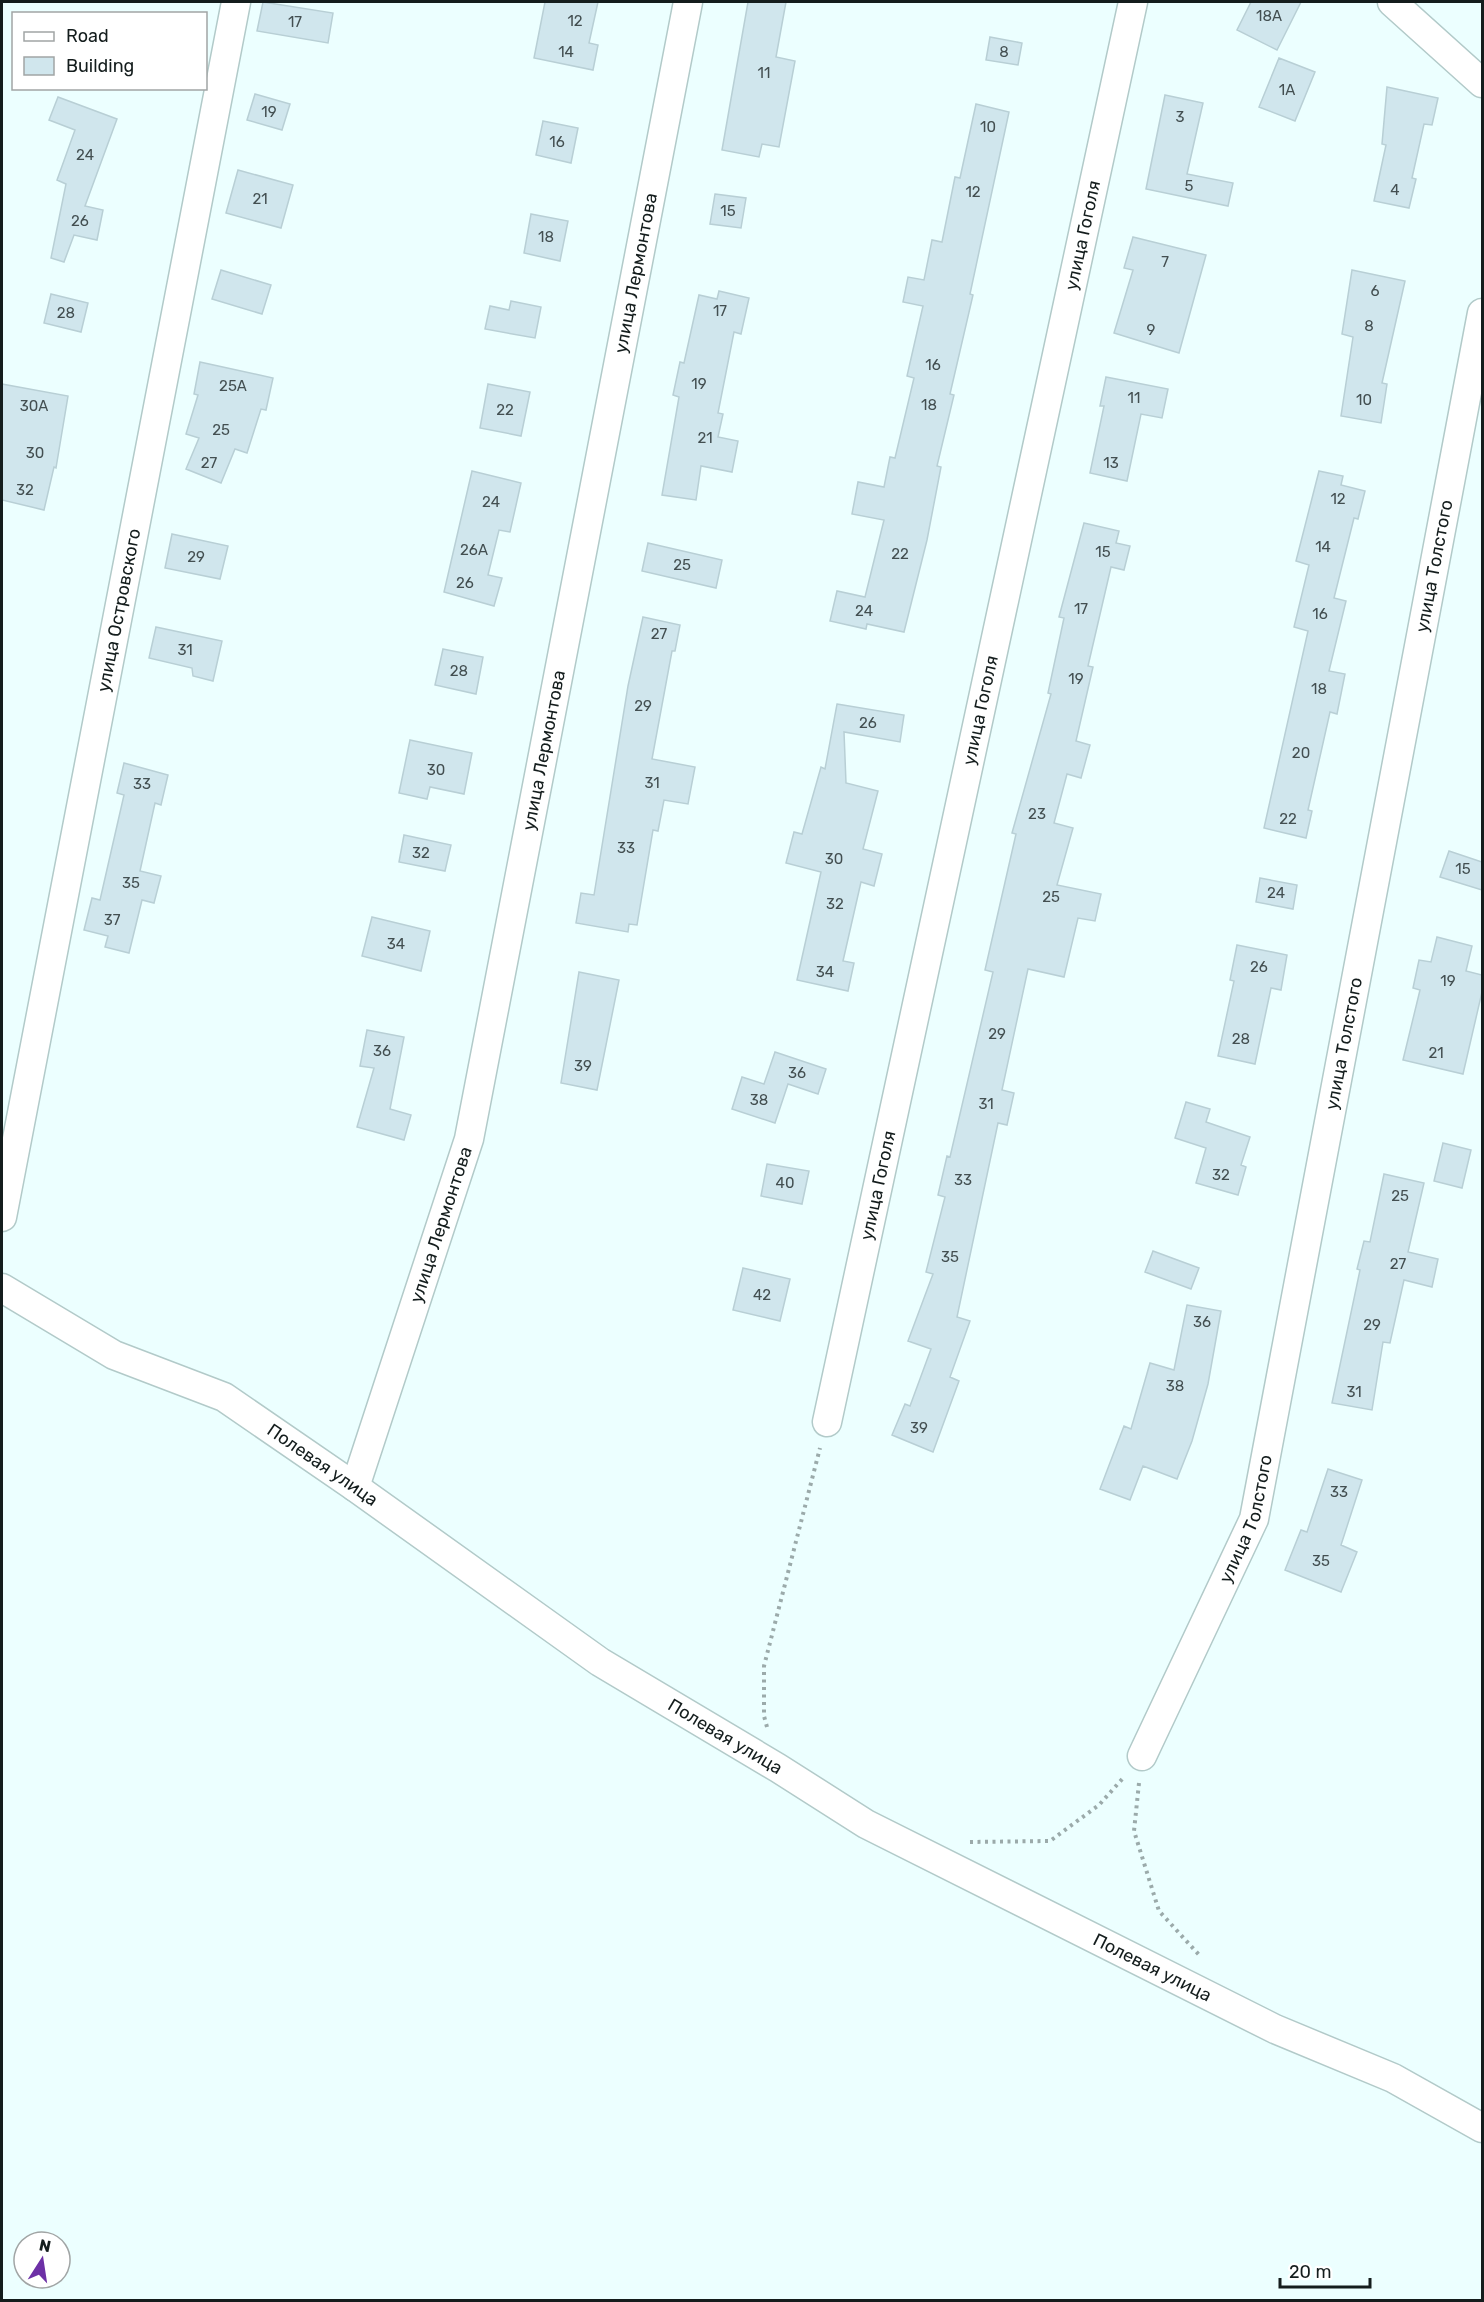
<svg xmlns="http://www.w3.org/2000/svg" width="1484" height="2302" font-family="Rubik,sans-serif">
	<style>
		.building { fill: #d0e6ed; stroke: #b8cfd5; stroke-width: 1.5 }
		.lines { fill: none; stroke-linecap: round; stroke-linejoin: round }
		.street-casing { stroke: #b2cac9; stroke-width: 31 }
		.path { stroke: #9baaaa; stroke-width: 4; stroke-dasharray: 3 4.5; stroke-linecap: butt }
		.street { stroke: #fff; stroke-width: 28 }
		.labels { text-anchor: middle; stroke-width: 5; stroke-linejoin: round; paint-order: stroke }
		.number-label { font-size: 15px; fill: #434f51 }
		.street-label { font-size: 18px; fill: #141d1d; stroke: #fff }
	</style>
	<rect width="100%" height="100%" fill="#ecffff"/>
	<path class="building" d="M263 2 333 13 328 43 257 31Z
		M545 2H598L589 43 598 45 593 70 534 58Z
		M748 2H786L776 57 795 61 779 147 762 144 759 157 722 150Z
		M1251 2H1301L1277 50 1237 30Z
		M990 37 1022 43 1018 65 986 60Z
		M1279 58 1315 72 1295 121 1259 107Z
		M1387 87 1438 98 1432 125 1424 124 1412 178 1416 179 1409 208 1374 201 1386 145 1382 144Z
		M255 94 290 104 282 130 247 120Z
		M1165 95 1203 103 1187 174 1233 183 1228 206 1146 189Z
		M58 97 117 119 85 206 103 210 97 240 74 235 64 262 51 258 66 184 57 180 75 130 49 120Z
		M976 104 1009 112 970 294 973 295 950 394 954 395 937 466 941 467 927 540 904 632 867 624 866 629 830 621 837 591 865 597 884 520 852 514 858 482 884 487 890 457 895 458 914 378 907 376 923 306 903 302 908 277 924 280 932 240 942 242 955 177 960 178Z
		M543 121 578 128 571 163 536 155Z
		M238 170 293 185 281 228 226 213Z
		M715 194 746 198 741 228 710 224Z
		M531 214 568 221 560 261 524 253Z
		M1133 237 1206 255 1179 353 1114 333 1133 270 1124 268Z
		M221 270 271 285 262 314 212 299Z
		M1352 270 1405 281 1382 383 1387 384 1381 423 1341 416 1353 337 1342 334Z
		M719 291 749 298 741 334 734 332 718 413 723 414 718 437 738 441 732 472 701 466 696 500 662 495 679 397 673 395 680 362 684 363 699 295 717 299Z
		M51 294 88 303 81 332 44 323Z
		M511 301 541 307 535 338 485 329 490 306 509 310Z
		M200 362 273 378 266 410 261 409 247 453 235 449 221 483 186 469 199 438 186 434 198 395 194 394Z
		M1106 377 1168 389 1162 418 1141 414 1127 481 1090 473 1104 406H1100Z
		M2 384 68 396 56 468 54 467 44 510 2 500Z
		M488 384 530 392 521 436 480 428Z
		M472 471 521 483 510 532 499 530 488 575 502 578 494 606 444 592Z
		M1319 471 1343 476 1341 485 1365 491 1358 519 1354 518 1334 598 1346 601 1329 671 1345 674 1337 714 1330 712 1308 810 1312 811 1306 838 1264 828 1308 631 1294 627 1309 565 1296 561Z
		M1084 523 1119 531 1116 543 1130 546 1124 570 1111 567 1088 666 1093 667 1076 741 1090 745 1081 778 1067 774 1054 823 1073 828 1057 885 1101 894 1095 921 1078 918 1064 977 1028 969 1002 1090 1014 1093 1007 1125 998 1123 957 1317 970 1321 950 1377 959 1381 933 1452 892 1435 905 1404 910 1406 931 1349 908 1341 933 1274 926 1272 945 1197 938 1195 947 1156 950 1157 993 972 985 970 1016 834 1012 833 1051 694 1048 693 1064 618 1059 617Z
		M172 534 228 546 220 579 165 568Z
		M648 543 722 560 716 588 642 571Z
		M643 617 680 625 675 651H672L652 759 695 767 688 804 664 800 658 831 653 830 637 925 629 924 628 932 576 923 581 893 594 895 628 686Z
		M156 627 222 641 213 681 193 676 192 668 149 658Z
		M443 649 483 657 476 694 435 685Z
		M837 704 904 715 900 742 844 732 846 783 878 791 863 849 882 854 874 886 861 882 843 961 854 963 848 991 797 980 821 872 786 863 794 832 802 834 821 767 825 769Z
		M410 740 472 753 464 794 430 787 427 799 399 793Z
		M124 763 168 775 161 805 155 803 140 871 161 876 154 903 142 900 129 953 105 947 108 936 84 930 92 898 100 900 124 795 117 793Z
		M404 835 451 845 445 871 399 862Z
		M1449 851 1482 862V890L1440 877Z
		M1260 878 1297 885 1293 909 1256 902Z
		M372 917 430 931 421 971 362 956Z
		M1437 937 1472 946 1466 971 1482 975V992L1463 1074 1403 1060 1420 990 1413 988 1419 960 1431 962Z
		M1237 945 1287 955 1281 990 1271 988 1255 1064 1218 1056 1234 981 1230 980Z
		M579 972 619 980 597 1090 561 1083Z
		M367 1030 404 1037 390 1109 411 1115 404 1140 357 1127 374 1068 360 1066Z
		M775 1052 826 1069 818 1094 788 1084 775 1123 732 1109 742 1077 764 1084Z
		M1186 1102 1210 1109 1206 1122 1250 1137 1241 1165 1246 1167 1238 1195 1196 1183 1206 1148 1175 1138Z
		M1443 1143 1471 1150 1462 1188 1434 1181Z
		M767 1164 809 1171 802 1204 761 1196Z
		M1384 1174 1424 1183 1408 1252 1438 1259 1432 1287 1404 1280 1390 1343 1383 1342 1372 1410 1332 1403 1360 1270 1357 1269 1364 1241 1370 1242Z
		M1153 1251 1199 1268 1191 1289 1145 1272Z
		M743 1268 790 1279 780 1321 733 1310Z
		M1187 1305 1221 1311 1208 1384 1192 1441 1177 1479 1143 1466 1130 1500 1100 1489 1124 1426 1131 1429 1150 1363 1174 1370Z
		M1328 1469 1362 1480 1341 1545 1357 1552 1341 1592 1285 1570 1301 1530 1307 1532Z"/>
	<g class="lines">
		<defs>
			<g id="street">
				<path d="M1392 2 1482 83"/>
				<path id="s1" d="M2 1217 236 2"/>
				<path id="s2" d="M2 1288 114 1355 224 1397 355 1487 600 1662 778 1768 866 1824 1275 2029 1393 2078 1482 2128"/>
				<path id="s3" d="M827 1422 1133 2"/>
				<path id="s4" d="M355 1487 469 1139 688 2"/>
				<path id="s5" d="M1142 1756 1254 1519 1482 313"/>
			</g>
		</defs>
		<use href="#street" class="street-casing"/>
		<path class="path" d="M767 1727 764 1716V1666L820 1448
			M1139 1783 1134 1831 1159 1911 1201 1957
			M970 1842 1050 1841 1099 1805 1124 1777"/>
		<use href="#street" class="street"/>
	</g>
	<g class="labels">
		<g class="number-label">
			<text x="1269" y="21">18А</text>
			<text x="575" y="26">12</text>
			<text x="295" y="27">17</text>
			<text x="566" y="57">14</text>
			<text x="1004" y="57">8</text>
			<text x="764" y="78">11</text>
			<text x="1287" y="95">1А</text>
			<text x="269" y="117">19</text>
			<text x="1180" y="122">3</text>
			<text x="988" y="132">10</text>
			<text x="557" y="147">16</text>
			<text x="85" y="160">24</text>
			<text x="1189" y="191">5</text>
			<text x="1395" y="195">4</text>
			<text x="973" y="197">12</text>
			<text x="260" y="204">21</text>
			<text x="728" y="216">15</text>
			<text x="80" y="226">26</text>
			<text x="546" y="242">18</text>
			<text x="1165" y="267">7</text>
			<text x="1375" y="296">6</text>
			<text x="720" y="316">17</text>
			<text x="66" y="318">28</text>
			<text x="1369" y="331">8</text>
			<text x="1151" y="335">9</text>
			<text x="933" y="370">16</text>
			<text x="699" y="389">19</text>
			<text x="233" y="391">25А</text>
			<text x="1134" y="403">11</text>
			<text x="1364" y="405">10</text>
			<text x="929" y="410">18</text>
			<text x="34" y="411">30А</text>
			<text x="505" y="415">22</text>
			<text x="221" y="435">25</text>
			<text x="705" y="443">21</text>
			<text x="35" y="458">30</text>
			<text x="209" y="468">27</text>
			<text x="1111" y="468">13</text>
			<text x="25" y="495">32</text>
			<text x="1338" y="504">12</text>
			<text x="491" y="507">24</text>
			<text x="1323" y="552">14</text>
			<text x="474" y="555">26А</text>
			<text x="1103" y="557">15</text>
			<text x="900" y="559">22</text>
			<text x="196" y="562">29</text>
			<text x="682" y="570">25</text>
			<text x="465" y="588">26</text>
			<text x="1081" y="614">17</text>
			<text x="864" y="616">24</text>
			<text x="1320" y="619">16</text>
			<text x="659" y="639">27</text>
			<text x="185" y="655">31</text>
			<text x="459" y="676">28</text>
			<text x="1076" y="684">19</text>
			<text x="1319" y="694">18</text>
			<text x="643" y="711">29</text>
			<text x="868" y="728">26</text>
			<text x="1301" y="758">20</text>
			<text x="436" y="775">30</text>
			<text x="652" y="788">31</text>
			<text x="142" y="789">33</text>
			<text x="1037" y="819">23</text>
			<text x="1288" y="824">22</text>
			<text x="626" y="853">33</text>
			<text x="421" y="858">32</text>
			<text x="834" y="864">30</text>
			<text x="1463" y="874">15</text>
			<text x="131" y="888">35</text>
			<text x="1276" y="898">24</text>
			<text x="1051" y="902">25</text>
			<text x="835" y="909">32</text>
			<text x="112" y="925">37</text>
			<text x="396" y="949">34</text>
			<text x="1259" y="972">26</text>
			<text x="825" y="977">34</text>
			<text x="1448" y="986">19</text>
			<text x="997" y="1039">29</text>
			<text x="1241" y="1044">28</text>
			<text x="382" y="1056">36</text>
			<text x="1436" y="1058">21</text>
			<text x="583" y="1071">39</text>
			<text x="797" y="1078">36</text>
			<text x="759" y="1105">38</text>
			<text x="986" y="1109">31</text>
			<text x="1221" y="1180">32</text>
			<text x="963" y="1185">33</text>
			<text x="785" y="1188">40</text>
			<text x="1400" y="1201">25</text>
			<text x="950" y="1262">35</text>
			<text x="1398" y="1269">27</text>
			<text x="762" y="1300">42</text>
			<text x="1202" y="1327">36</text>
			<text x="1372" y="1330">29</text>
			<text x="1175" y="1391">38</text>
			<text x="1354" y="1397">31</text>
			<text x="919" y="1433">39</text>
			<text x="1339" y="1497">33</text>
			<text x="1321" y="1566">35</text>
		</g>
		<g class="street-label">
			<text dy="6" stroke="none"><textPath href="#s3" startOffset="1214">улица Гоголя</textPath></text>
			<text dy="6" stroke="none"><textPath href="#s4" startOffset="1248">улица Лермонтова</textPath></text>
			<text dy="6" stroke="none"><textPath href="#s5" startOffset="1232">улица Толстого</textPath></text>
			<text dy="6" stroke="none"><textPath href="#s1" startOffset="618">улица Островского</textPath></text>
			<text dy="6" stroke="none"><textPath href="#s3" startOffset="728">улица Гоголя</textPath></text>
			<text dy="6" stroke="none"><textPath href="#s4" startOffset="762">улица Лермонтова</textPath></text>
			<text dy="6" stroke="none"><textPath href="#s5" startOffset="746">улица Толстого</textPath></text>
			<text dy="6" stroke="none"><textPath href="#s3" startOffset="242">улица Гоголя</textPath></text>
			<text dy="6" stroke="none"><textPath href="#s4" startOffset="276">улица Лермонтова</textPath></text>
			<text dy="6" stroke="none"><textPath href="#s2" startOffset="368">Полевая улица</textPath></text>
			<text dy="6" stroke="none"><textPath href="#s5" startOffset="260">улица Толстого</textPath></text>
			<text dy="6" stroke="none"><textPath href="#s2" startOffset="854">Полевая улица</textPath></text>
			<text dy="6" stroke="none"><textPath href="#s2" startOffset="1340">Полевая улица</textPath></text>
		</g>
	</g>
	<rect width="1484" height="2302" fill="none" stroke="#141d1d" stroke-width="6"/>
	<rect x="12" y="12" width="195" height="78" fill="#ffffff" stroke="#a1a5a5" stroke-width="1.5"/>
	<rect x="24" y="32" width="30" height="9" fill="#ffffff" stroke="#a1a5a5" stroke-width="1.5"/>
	<text x="66" y="42" font-size="18" fill="#141d1d">Road</text>
	<rect x="24" y="57" width="30" height="18" fill="#d0e6ed" stroke="#a1a5a5" stroke-width="1.5"/>
	<text x="66" y="72" font-size="18" fill="#141d1d">Building</text>
	<g transform="translate(42 2260) rotate(12)"><circle r="28" fill="#ffffff" stroke="#a1a5a5" stroke-width="1.5"/>
	<path d="M0-4.5L10 22L0 15L-10 22Z" fill="#6d30a6"/>
	<text y="-9" font-size="16" font-weight="bold" text-anchor="middle" fill="#141d1d">N</text>
	</g>
	<path d="M1280 2278v9h90v-9" fill="none" stroke="#141d1d" stroke-width="3"/>
	<text x="1289" y="2278" font-size="18" fill="#141d1d" stroke="#ffffff" stroke-width="4.5" paint-order="stroke">20 m</text>
</svg>
